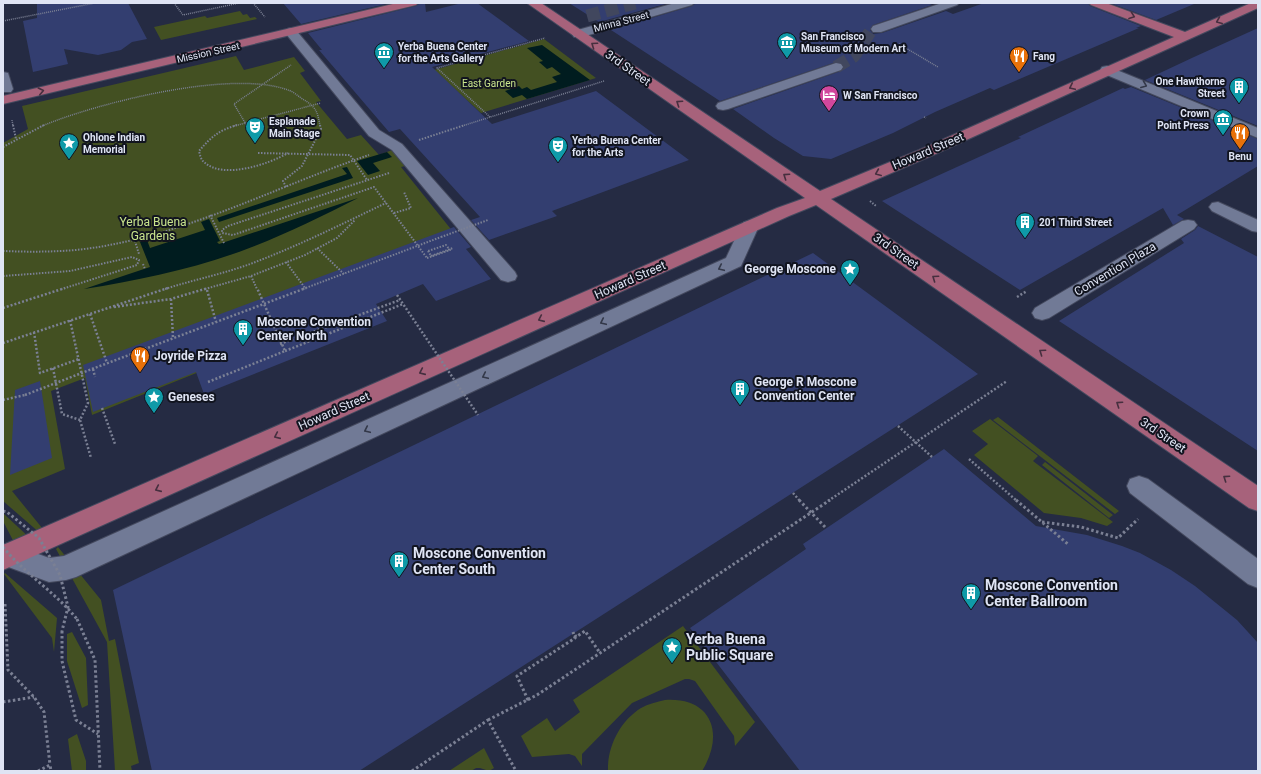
<svg xmlns="http://www.w3.org/2000/svg" width="1261" height="774" font-family="Roboto,sans-serif">
	<style>
		.green { fill: #435022 }
		.water { fill: #001c1f }
		.building { fill: #333e70 }
		.lines { fill: none; stroke-linecap: round; stroke-linejoin: round }
		.minor-tunnel { stroke: #41475e; stroke-width: 13; stroke-dasharray: 13 6; stroke-linecap: butt }
		.minor-casing { stroke: #44495e; stroke-width: 2 }
		.major-casing { stroke: #44495e; stroke-width: 2 }
		.path-far3 { stroke: #7b8094; stroke-width: 1.5; stroke-dasharray: 1 1; stroke-linecap: butt }
		.path-far2 { stroke: #7b8094; stroke-width: 2; stroke-dasharray: 1.5 1.5; stroke-linecap: butt }
		.path-far1 { stroke: #7b8094; stroke-width: 2.5; stroke-dasharray: 2 2; stroke-linecap: butt }
		.path { stroke: #7b8094; stroke-width: 3; stroke-dasharray: 2.5 2.5; stroke-linecap: butt }
		.minor { fill: #717a96; fill-rule: evenodd }
		.major { fill: #a7627b; fill-rule: evenodd }
		.path-bridge-far2 { stroke: #7b8094; stroke-width: 2; stroke-dasharray: 1.5 1.5; stroke-linecap: butt }
		.path-bridge-far1 { stroke: #7b8094; stroke-width: 2.5; stroke-dasharray: 2 2; stroke-linecap: butt }
		.path-bridge { stroke: #7b8094; stroke-width: 3; stroke-dasharray: 2.5 2.5; stroke-linecap: butt }
		.oneway { stroke: #462f3f }
		.oneway2 { stroke: #333849 }
		.labels { text-anchor: middle; stroke-width: 4; stroke-linejoin: round; paint-order: stroke }
		.far-street-label { font-size: 10px; fill: #dfe4f4; stroke: #11141f }
		.far-poi-label { font-size: 10px; font-weight: bold; fill: #dfe4f4; stroke: #11141f; text-anchor: start }
		.far-park-label { font-size: 10px; fill: #cae58d; stroke: #11141f }
		.street-label { font-size: 12px; fill: #dfe4f4; stroke: #11141f }
		.park-label { font-size: 12px; fill: #cae58d; stroke: #11141f }
		.poi-label { font-size: 12px; font-weight: bold; fill: #dfe4f4; stroke: #11141f; text-anchor: start }
		.near-poi-label { font-size: 14px; font-weight: bold; fill: #dfe4f4; stroke: #11141f; text-anchor: start }
	</style>
	<rect width="100%" height="100%" fill="#252b43"/>
	<path class="green" d="M240 11 243 15 247 14 250 18 255 17 257 19 161 40 154 27 205 16 207 18Z
		M544 39 596 78 481 113 434 70Z
		M236 56 244 70 294 57 305 71 300 73 321 101 316 102 347 139 361 135 379 155 392 150 405 166 401 167 458 238 286 337 92 415 85 378 51 391 65 469 12 491 51 539 48 540 3 501V143L28 129 22 106Z
		M998 417 1119 511 1115 514 993 420Z
		M990 419 1038 456 1033 461 1113 522 1107 526 1081 518 1044 513 974 455 988 444 972 431Z
		M1045 462 1113 515 1109 518 1042 465Z
		M4 514 32 540 46 563 20 554 3 521Z
		M58 547 101 600 109 641 115 639 139 763 131 766 132 771H115L107 642 56 549Z
		M5 573 57 618 54 652 52 638 4 574Z
		M683 626 755 722 735 746 734 736 695 681 689 679H685L632 703 582 754V766L575 756 569 754 532 757 521 736 547 718 555 731 580 712 573 700Z
		M72 632 86 658 88 705 82 708 67 661V634Z
		M665 700C712 697 725 734 702 771H608C607 747 620 721 641 708 648 704 657 702 665 700Z
		M77 734 86 761V771H72L68 739Z
		M484 748 494 768 489 771 480 768H476L471 771H449Z"/>
	<path class="water" d="M542 45 590 80 527 99 522 95 513 98 505 91 519 86 522 89 527 87 531 90 557 82 552 77 561 74 552 67 547 69 539 62 543 61 527 48Z
		M387 152 392 157 373 163 380 171 368 175 357 161Z
		M347 167 353 178 219 222 217 218 347 174 342 168Z
		M358 198C323 216 288 233 252 247 198 268 141 280 84 289L150 267 140 242 147 240 150 248 205 230 201 222 209 219 220 241 217 242 219 244Z"/>
	<path class="building" d="M37 3H128L147 39 132 42 121 50 98 55 64 49 68 64 33 72 23 21 37 18Z
		M283 3H390L301 24Z
		M420 3H425L426 12 462 3H477L529 41 432 67 492 124 596 91 689 160 552 211 557 216 489 240 471 220 480 217 400 129 389 132 319 50H322L308 33 416 6Z
		M569 3H669L599 22Z
		M696 3H927L932 5 873 25 870 30 873 34 882 33 946 11 953 14 984 3H1088L1090 6 1141 26 1136 28H1139L994 90 990 88 935 112 893 133 831 159 803 156 774 138 733 109 841 71 844 66 841 63 836 62 720 101 611 30 692 6Z
		M1110 3H1194V4L1156 20Z
		M1258 28V126L1145 80 1194 57Z
		M1131 87 1258 139V166L1177 215 1184 219 1173 225 1163 208 1020 290 882 201 1021 138 1018 137 1123 88 1125 89Z
		M1198 226 1258 257V451L1059 321 1184 243 1181 239 1195 230Z
		M454 227 471 247 466 249 491 279 436 301 423 284 376 304 387 321 204 394 196 372 93 412 83 365Z
		M813 253 978 374 359 771H152L113 590Z
		M40 381 52 458 10 475 15 390Z
		M944 449 1036 526 1087 535 1122 546 1140 553 1171 570 1195 586 1237 620 1258 643V771H800L690 628 806 549 803 544Z"/>
	<g class="lines">
		<path class="minor-tunnel" d="M587 16 635 3
			M836 67 854 56 870 32"/>
		<defs>
			<path id="minor" d="M675 3H694L692 5 582 37H574L572 34 574 31Z
				M942 3H959L957 5 881 32H873L871 29 873 26Z
				M291 28 295 29 379 130 402 144 515 272 517 276 515 280 508 282 501 280 392 150 369 136 287 35 285 32 287 29Z
				M836 63 841 64 843 67 841 70 728 109 723 110 718 109 716 106 718 103Z
				M1107 66 1258 128V138L1102 73 1100 70 1102 67Z
				M3 72 8 73 13 89 11 92H3Z
				M1218 202 1258 220V232L1252 231 1212 211 1209 207 1212 203Z
				M1188 220 1194 221 1197 225 1194 229 1049 318 1042 320 1035 318 1032 313 1035 308 1182 221Z
				M750 221 756 222 759 226 741 266 76 577 66 580 49 582 3 565V545L9 543 49 558 64 556 726 258 741 226 744 222Z
				M1139 476 1148 479 1258 559V588L1248 584 1130 493 1127 486 1130 479Z"/>
			<path id="major" d="M397 3H418L416 5 412 6 3 104V96Z
				M527 3H541L820 191 919 150 1174 37 1091 5 1089 3H1106L1185 32 1251 3H1258V8L931 156 831 199 1258 486V511L1249 508 816 205 789 216 3 570V545L777 208 805 198Z"/>
		</defs>
		<use href="#minor" class="minor-casing"/>
		<use href="#major" class="major-casing"/>
		<path class="path-far3" d="M174 3 183 15 239 3
			M253 3 265 17
			M3 21 95 3
			M899 44 938 67
			M497 81 503 79
			M490 117 437 68 545 38
			M924 117 926 118
			M12 120 13 126
			M42 126C97 103 231 69 288 90 292 91 297 95 301 98 306 101 311 104 315 109 318 114 319 120 320 126
			M234 126 321 103
			M247 126 234 104 291 65
			M462 126 604 81"/>
		<path class="path-far2" d="M13 125 16 139
			M237 125C218 131 212 136 199 151 200 155 201 160 204 162 223 180 269 164 288 153
			M246 125 251 134
			M419 140 465 125
			M3 147 44 125
			M258 153 350 155 367 180
			M389 173 228 226 222 230V233L233 235 374 187 427 258
			M286 187 283 181 302 166 321 129 320 125
			M870 201 876 206
			M394 213 411 208 404 192
			M210 215 224 243
			M134 238 139 254
			M317 248 344 274
			M3 251C27 252 51 252 76 250 179 239 272 188 369 155
			M428 251 431 256 453 248
			M286 262 305 288
			M143 264 145 269
			M3 276 70 271 132 257 139 260 137 265 62 289
			M251 276 257 289
			M165 289C196 279 228 273 258 261 302 244 344 223 386 203
			M205 289 251 276 305 255 337 238 355 220
			M303 289 441 237"/>
		<path class="path-far1" d="M207 290 216 322
			M1017 297 1027 291
			M171 299 173 338
			M114 307 171 299 208 288
			M3 308 65 288
			M90 314 107 363
			M70 320 88 403 80 420 91 458
			M34 332 40 373 79 359
			M3 343 168 288
			M280 344 400 300
			M285 351 403 304
			M53 368 62 414 80 420
			M92 369 306 288
			M93 369 95 377
			M208 382 285 351 257 288
			M3 400 25 395
			M102 408 115 444
			M969 459 1017 501
			M828 501 1007 381"/>
		<path class="path" d="M1016 500 1069 545
			M1042 522 1081 527 1118 538 1138 519
			M5 604 8 670 34 697 44 712 50 765
			M77 619 95 660 100 771
			M62 631V661L76 720 98 734
			M575 635 576 637 585 631 600 653
			M528 700 517 676 575 638 573 632
			M3 702 34 697
			M488 720 537 695 830 500
			M38 771 50 765 51 771
			M412 771 488 720 516 771"/>
		<use href="#minor" class="minor"/>
		<use href="#major" class="major"/>
		<path class="path-bridge-far2" d="M441 237 488 220
			M427 258 450 250 446 245 428 251"/>
		<path class="path-bridge-far1" d="M397 295 478 415
			M25 395 92 369
			M898 426 932 457
			M793 493 800 501"/>
		<path class="path-bridge" d="M799 500 826 528
			M3 511 7 512 39 538 60 575 68 607 62 631
			M3 547C25 574 55 592 77 619"/>
	</g>
	<defs><path id="oneway-chevron" d="M-2-3.5L2.5 0L-2 3.5" fill="none" stroke-width="1.6" stroke-linecap="round" stroke-linejoin="round"/></defs>
	<g class="oneway">
		<use href="#oneway-chevron" transform="translate(1132 16) rotate(20)"/>
		<use href="#oneway-chevron" transform="translate(1219 21) rotate(157)"/>
		<use href="#oneway-chevron" transform="translate(594 45) rotate(-145)"/>
		<use href="#oneway-chevron" transform="translate(1072 87) rotate(155)"/>
		<use href="#oneway-chevron" transform="translate(41 91) rotate(-13)"/>
		<use href="#oneway-chevron" transform="translate(679 103) rotate(-146)"/>
		<use href="#oneway-chevron" transform="translate(878 173) rotate(157)"/>
		<use href="#oneway-chevron" transform="translate(786 176) rotate(-146)"/>
		<use href="#oneway-chevron" transform="translate(935 278) rotate(-145)"/>
		<use href="#oneway-chevron" transform="translate(541 319) rotate(156)"/>
		<use href="#oneway-chevron" transform="translate(1042 352) rotate(-145)"/>
		<use href="#oneway-chevron" transform="translate(422 372) rotate(156)"/>
		<use href="#oneway-chevron" transform="translate(1119 404) rotate(-146)"/>
		<use href="#oneway-chevron" transform="translate(277 436) rotate(156)"/>
		<use href="#oneway-chevron" transform="translate(1226 478) rotate(-146)"/>
		<use href="#oneway-chevron" transform="translate(158 489) rotate(156)"/>
	</g>
	<g class="oneway2">
		<use href="#oneway-chevron" transform="translate(1144 85) rotate(22)"/>
		<use href="#oneway-chevron" transform="translate(721 268) rotate(155)"/>
		<use href="#oneway-chevron" transform="translate(603 322) rotate(155)"/>
		<use href="#oneway-chevron" transform="translate(485 376) rotate(155)"/>
		<use href="#oneway-chevron" transform="translate(367 430) rotate(155)"/>
	</g>
	<defs>
		<symbol id="museum-pin" viewBox="-11 -11 22 30"><path d="M0 17L-7.5 6A9.5 9.5 0 1 1 7.5 6Z" fill="#0f9aa8" stroke="#11141f"/><path d="M0-6L6-3V-2H-6V-3ZM-5-1h2V3h-2ZM-1-1h2V3h-2ZM3-1h2V3H3ZM-6 4H6V6H-6Z" fill="#fff"/></symbol>
		<symbol id="restaurant-pin" viewBox="-11 -11 22 30"><path d="M0 17L-7.5 6A9.5 9.5 0 1 1 7.5 6Z" fill="#e8710a" stroke="#11141f"/><path d="M-5-6h1v4h1v-4h1v4h1v-4h1v5L-1.5 .5V6h-2V.5L-5-1ZM5-6V6H3V1.5H1.5Q1.5-4 5-6Z" fill="#fff"/></symbol>
		<symbol id="building-pin" viewBox="-11 -11 22 30"><path d="M0 17L-7.5 6A9.5 9.5 0 1 1 7.5 6Z" fill="#0f9aa8" stroke="#11141f"/><path d="M-4-6H4V6H1V3H-1V6H-4ZM-2.5-4.3h1.7v1.8h-1.7ZM.8-4.3h1.7v1.8H.8ZM-2.5-1h1.7V.8h-1.7ZM.8-1h1.7V.8H.8Z" fill="#fff"/></symbol>
		<symbol id="hotel-pin" viewBox="-11 -11 22 30"><path d="M0 17L-7.5 6A9.5 9.5 0 1 1 7.5 6Z" fill="#d1479c" stroke="#11141f"/><path d="M-6-4.5h1.5V1H6V5H4.5V3h-9V5H-6ZM-4 0a1.8 1.8 0 1 1 3.6 0ZM.5 0V-2.5h3Q6-2.5 6 0Z" fill="#fff"/></symbol>
		<symbol id="theatre-pin" viewBox="-11 -11 22 30"><path d="M0 17L-7.5 6A9.5 9.5 0 1 1 7.5 6Z" fill="#0f9aa8" stroke="#11141f"/><path d="M-5-5.5Q0-4 5-5.5V0Q5 5 0 6Q-5 5-5 0ZM-3.3-2.5H-1v1.5H-3.3ZM1-2.5H3.3v1.5H1ZM-2.8 1Q0 5.5 2.8 1Z" fill="#fff"/></symbol>
		<symbol id="sight-pin" viewBox="-11 -11 22 30"><path d="M0 17L-7.5 6A9.5 9.5 0 1 1 7.5 6Z" fill="#0f9aa8" stroke="#11141f"/><path d="M0-6L1.8-2.2L6-1.7L2.9 1.2L3.7 5.4L0 3.3L-3.7 5.4L-2.9 1.2L-6-1.7L-1.8-2.2Z" fill="#fff"/></symbol>
	</defs>
	<g fill-rule="evenodd">
		<use href="#museum-pin" x="776" y="31" width="22" height="30"/>
		<use href="#museum-pin" x="373" y="41" width="22" height="30"/>
		<use href="#restaurant-pin" x="1008" y="45" width="22" height="30"/>
		<use href="#building-pin" x="1228" y="76" width="22" height="30"/>
		<use href="#hotel-pin" x="818" y="84" width="22" height="30"/>
		<use href="#museum-pin" x="1212" y="108" width="22" height="30"/>
		<use href="#theatre-pin" x="244" y="116" width="22" height="30"/>
		<use href="#restaurant-pin" x="1229" y="122" width="22" height="30"/>
		<use href="#sight-pin" x="58" y="132" width="22" height="30"/>
		<use href="#theatre-pin" x="547" y="135" width="22" height="30"/>
		<use href="#building-pin" x="1014" y="211" width="22" height="30"/>
		<use href="#sight-pin" x="839" y="258" width="22" height="30"/>
		<use href="#building-pin" x="232" y="318" width="22" height="30"/>
		<use href="#restaurant-pin" x="129" y="345" width="22" height="30"/>
		<use href="#building-pin" x="729" y="378" width="22" height="30"/>
		<use href="#sight-pin" x="143" y="386" width="22" height="30"/>
		<use href="#building-pin" x="388" y="550" width="22" height="30"/>
		<use href="#building-pin" x="960" y="582" width="22" height="30"/>
		<use href="#sight-pin" x="661" y="636" width="22" height="30"/>
	</g>
	<g class="labels">
		<g class="far-street-label">
			<text transform="translate(621 21) rotate(-15)" y="4">Minna Street</text>
			<text transform="translate(208 52) rotate(-13)" y="4">Mission Street</text>
		</g>
		<g class="far-poi-label">
			<text x="801" y="40">San Francisco<tspan x="801" dy="12">Museum of Modern Art</tspan></text>
			<text x="398" y="50">Yerba Buena Center<tspan x="398" dy="12">for the Arts Gallery</tspan></text>
			<text x="1033" y="60">Fang</text>
			<text x="1225" y="85" text-anchor="end">One Hawthorne<tspan x="1225" dy="12">Street</tspan></text>
			<text x="843" y="99">W San Francisco</text>
			<text x="1209" y="117" text-anchor="end">Crown<tspan x="1209" dy="12">Point Press</tspan></text>
			<text x="269" y="125">Esplanade<tspan x="269" dy="12">Main Stage</tspan></text>
			<text x="83" y="141">Ohlone Indian<tspan x="83" dy="12">Memorial</tspan></text>
			<text x="572" y="144">Yerba Buena Center<tspan x="572" dy="12">for the Arts</tspan></text>
			<text x="1240" y="160" text-anchor="middle">Benu</text>
			<text x="1039" y="226">201 Third Street</text>
		</g>
		<g class="far-park-label">
			<text x="489" y="87">East Garden</text>
		</g>
		<g class="street-label">
			<text transform="translate(628 68) rotate(35)" y="4">3rd Street</text>
			<text transform="translate(928 151) rotate(-23)" y="4">Howard Street</text>
			<text transform="translate(896 251) rotate(35)" y="4">3rd Street</text>
			<text transform="translate(1115 269) rotate(-31)" y="4">Convention Plaza</text>
			<text transform="translate(630 280) rotate(-24)" y="4">Howard Street</text>
			<text transform="translate(334 411) rotate(-24)" y="4">Howard Street</text>
			<text transform="translate(1163 435) rotate(34)" y="4">3rd Street</text>
		</g>
		<g class="park-label">
			<text x="153" y="226">Yerba Buena<tspan x="153" dy="14">Gardens</tspan></text>
		</g>
		<g class="poi-label">
			<text x="836" y="273" text-anchor="end">George Moscone</text>
			<text x="257" y="326">Moscone Convention<tspan x="257" dy="14">Center North</tspan></text>
			<text x="154" y="360">Joyride Pizza</text>
			<text x="754" y="386">George R Moscone<tspan x="754" dy="14">Convention Center</tspan></text>
			<text x="168" y="401">Geneses</text>
		</g>
		<g class="near-poi-label">
			<text x="413" y="558">Moscone Convention<tspan x="413" dy="16">Center South</tspan></text>
			<text x="985" y="590">Moscone Convention<tspan x="985" dy="16">Center Ballroom</tspan></text>
			<text x="686" y="644">Yerba Buena<tspan x="686" dy="16">Public Square</tspan></text>
		</g>
	</g>
	<rect width="1261" height="774" fill="none" stroke="#dfe4f4" stroke-width="8"/>
</svg>
